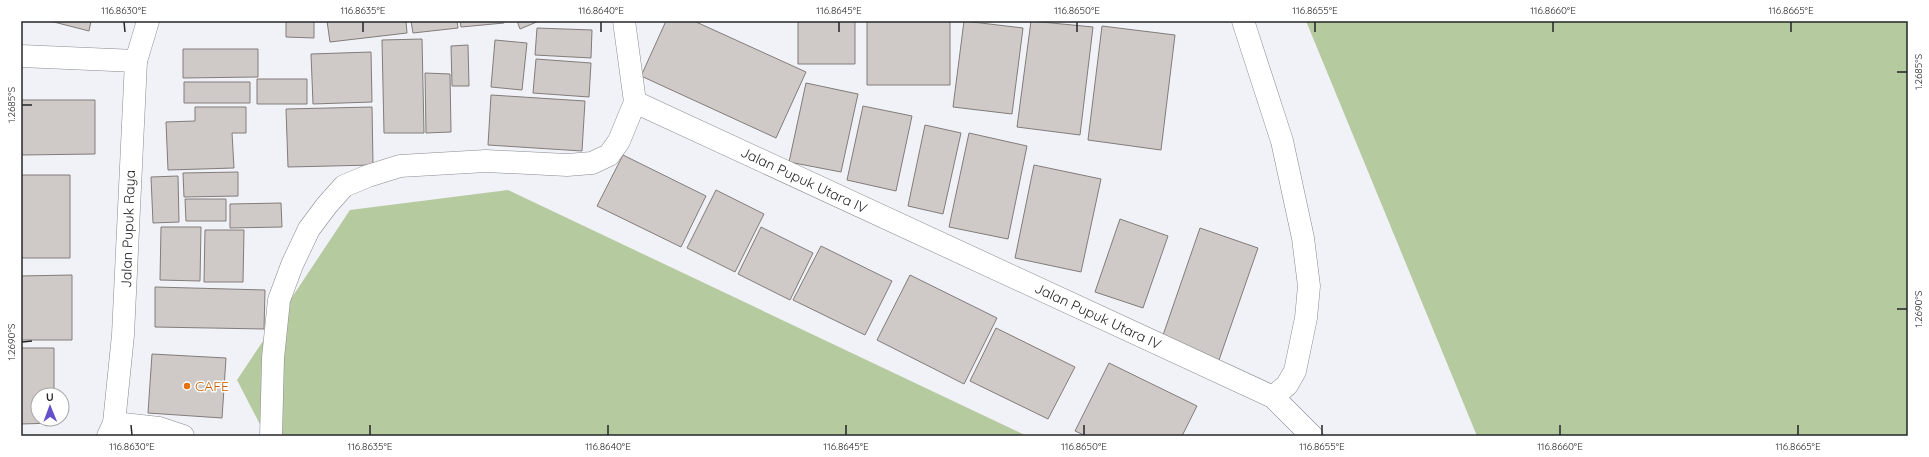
<svg xmlns="http://www.w3.org/2000/svg" width="1929" height="457" font-family="Quicksand,sans-serif">
	<style>
		.green { fill: #b5ca9f }
		.building { fill: #cfc9c7; stroke: #827c7a }
		.lines { fill: none; stroke-linecap: round; stroke-linejoin: round }
		.minor-casing { stroke: #898b90; stroke-width: 23 }
		.tertiary-casing { stroke: #898b90; stroke-width: 23 }
		.minor { stroke: #fff; stroke-width: 22 }
		.tertiary { stroke: #fff; stroke-width: 22 }
		.ticks { fill: none; stroke: #252627; stroke-width: 1.5 }
		.food-dot { fill: #e8710a; stroke: #fff; stroke-width: 1.5 }
		.labels { text-anchor: middle; stroke-width: 3; stroke-linejoin: round; paint-order: stroke }
		.street-label { font-size: 14px; fill: #252627; stroke: #fff }
		.food-label { font-size: 14px; fill: #c56008; stroke: #fff; text-anchor: start }
		.neatline { fill: none; stroke: #252627; stroke-width: 1.5 }
		.ticks-label { font-size: 10px; text-anchor: middle; fill: #252627 }
	</style>
	<rect width="100%" height="100%" fill="#f0f2f7"/>
	<path class="green" d="M1306 21H1908V436H1477Z
		M508 190 1027 436H266L237 380 350 210Z"/>
	<path class="building" d="M50 21H91L89 31Z
		M286 21H314V38L286 37Z
		M327 21H406L407 33 330 42Z
		M411 21H457L458 28 413 33Z
		M460 21H504V23L461 27Z
		M517 21H539L520 29Z
		M666 21H694L806 72 776 138 641 76Z
		M798 21H855V64H798Z
		M867 21H950V85H867Z
		M964 21 1023 28 1012 114 953 107Z
		M1031 21 1093 27 1080 135 1017 127Z
		M1102 26 1175 35 1161 150 1088 140Z
		M537 28 592 30 591 58 535 55Z
		M422 39 424 133H384L382 40Z
		M495 40 527 43 522 90 491 87Z
		M468 45 469 86H452L451 46Z
		M183 49H258V77L183 78Z
		M371 52 372 102 313 104 311 54Z
		M536 59 591 63 589 97 533 93Z
		M425 73 450 74 451 132 426 133Z
		M257 79H307V104H257Z
		M184 82H250V103H184Z
		M806 83 858 94 841 172 789 162Z
		M491 95 585 101 582 151 488 145Z
		M21 100H95V154L21 155Z
		M863 106 912 116 896 191 847 180Z
		M195 107H246V133H232L234 168 168 170 166 122 195 121Z
		M372 107 373 165 288 167 286 109Z
		M925 125 961 133 943 214 908 206Z
		M969 133 1027 146 1008 239 949 227Z
		M623 155 706 196 681 247 597 206Z
		M1034 165 1101 179 1081 272 1015 258Z
		M238 172V196L184 197 183 173Z
		M21 175H70V258H21Z
		M178 176 179 222 153 223 151 177Z
		M716 190 764 214 735 272 687 248Z
		M185 199H226V221H186Z
		M281 203 282 227 230 228V204Z
		M1120 219 1168 236 1143 308 1095 292Z
		M161 227H201L200 281 160 280Z
		M761 227 813 253 790 300 738 274Z
		M1200 228 1258 248 1219 360 1161 341Z
		M205 230H244L243 282H204Z
		M821 246 892 281 865 335 793 300Z
		M72 275V340H21V276Z
		M910 275 997 318 964 384 877 340Z
		M155 287 265 290 264 329 155 327Z
		M996 328 1075 367 1048 419 970 381Z
		M21 348H54V395H38V419H54V423L21 424Z
		M152 354 226 358 222 418 148 413Z
		M1109 363 1197 406 1182 436H1086L1075 431Z"/>
	<g class="lines">
		<defs>
			<path id="minor" d="M1243 21 1282 141 1303 238 1309 286 1306 318 1295 371 1287 385 1273 397
				M21 56 136 61
				M635 102 1273 397 1312 436
				M114 423 159 428 183 436
				M271 436 273 358 279 300 292 265 309 229 327 205 344 186 368 176 400 166 486 161 567 165 592 163 609 155 619 141 635 102 624 21"/>
			<path id="tertiary" d="M108 436 114 423 123 335 136 61 148 21"/>
		</defs>
		<use href="#minor" class="minor-casing"/>
		<use href="#tertiary" class="tertiary-casing"/>
		<use href="#minor" class="minor"/>
		<use href="#tertiary" class="tertiary"/>
	</g>
	<path class="ticks" d="M124 22 125 32M363 22V32M601 22V32M839 22V32M1077 22V32M1315 22V32M1553 22V32M1791 22V32M1897 72H1907M22 105H32M1897 309H1907M22 342 32 341M131 425 132 435M370 425V435M608 425V435M846 425V435M1084 425V435M1322 425V435M1560 425V435M1798 425V435"/>
	<circle class="food-dot" cx="187" cy="386" r="4"/>
	<g class="labels">
		<g class="street-label">
			<text transform="translate(804 180) rotate(25)" y="5">Jalan Pupuk Utara IV</text>
			<text transform="translate(128 229) rotate(-88)" y="5">Jalan Pupuk Raya</text>
			<text transform="translate(1098 316) rotate(25)" y="5">Jalan Pupuk Utara IV</text>
		</g>
		<g class="food-label">
			<text x="195" y="391">CAFE</text>
		</g>
	</g>
	<rect width="1929" height="457" fill="none" stroke="#ffffff" stroke-width="44"/>
	<g transform="translate(50 407) rotate(359)"><circle r="19" fill="#ffffff" stroke="#a8a8a9"/>
	<path d="M0-3L7 15L0 10L-7 15Z" fill="#6450c9"/>
	<text y="-6" font-size="11" font-weight="bold" text-anchor="middle" fill="#252627">U</text>
	</g>
	<rect x="22" y="22" width="1885" height="413" class="neatline"/>
	<g class="ticks-label">
		<text x="124" y="14">116.8630°E</text>
		<text x="363" y="14">116.8635°E</text>
		<text x="601" y="14">116.8640°E</text>
		<text x="839" y="14">116.8645°E</text>
		<text x="1077" y="14">116.8650°E</text>
		<text x="1315" y="14">116.8655°E</text>
		<text x="1553" y="14">116.8660°E</text>
		<text x="1791" y="14">116.8665°E</text>
		<text transform="translate(1918 72) rotate(-90)" y="4">1.2685°S</text>
		<text transform="translate(11 105) rotate(-90)" y="4">1.2685°S</text>
		<text transform="translate(1918 309) rotate(-90)" y="4">1.2690°S</text>
		<text transform="translate(11 342) rotate(-90)" y="4">1.2690°S</text>
		<text x="132" y="450">116.8630°E</text>
		<text x="370" y="450">116.8635°E</text>
		<text x="608" y="450">116.8640°E</text>
		<text x="846" y="450">116.8645°E</text>
		<text x="1084" y="450">116.8650°E</text>
		<text x="1322" y="450">116.8655°E</text>
		<text x="1560" y="450">116.8660°E</text>
		<text x="1798" y="450">116.8665°E</text>
	</g>
</svg>
